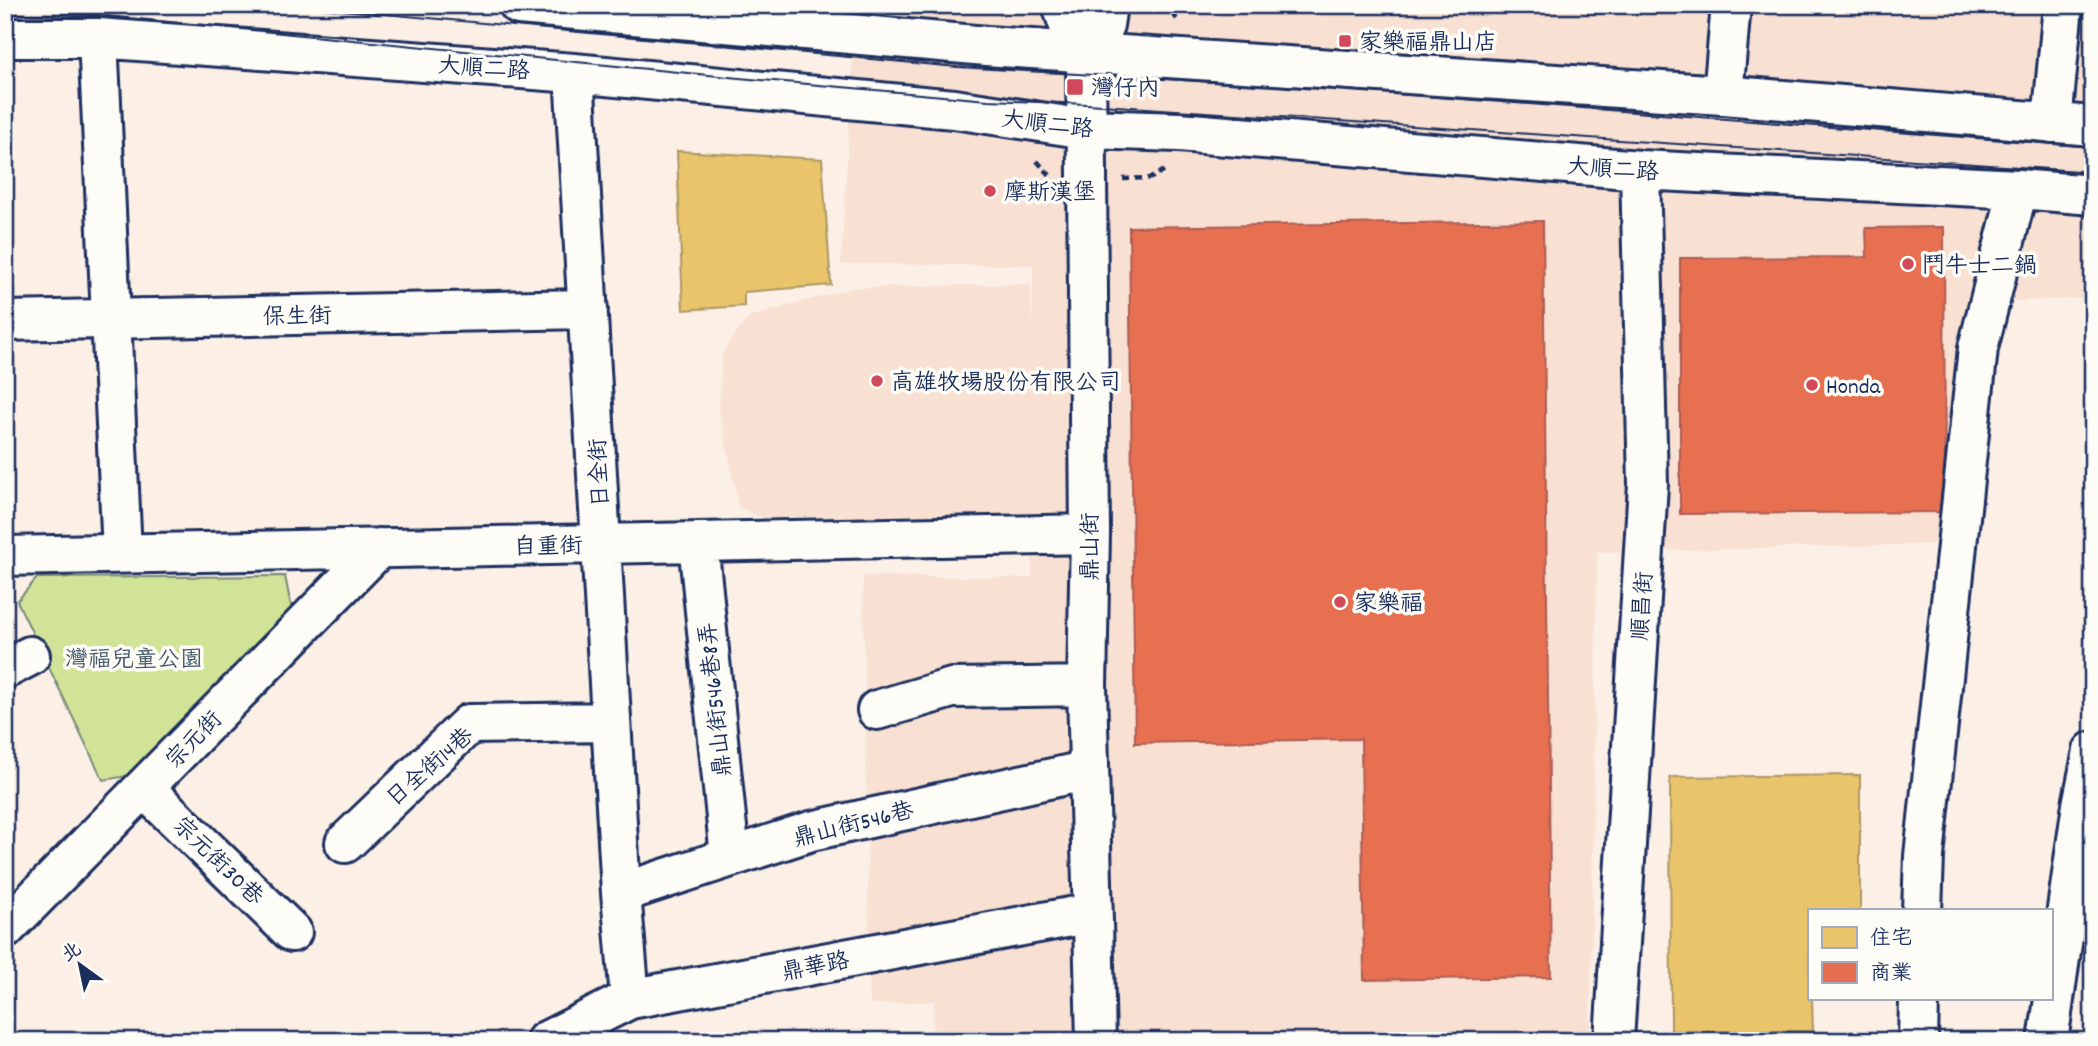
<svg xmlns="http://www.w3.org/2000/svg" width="2098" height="1046" font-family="Dekko,'LXGW WenKai TC',sans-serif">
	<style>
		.built { fill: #f8e0d2 }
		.green { fill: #d1e397; stroke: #76897a; stroke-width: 2 }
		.homes { fill: #e9c46a; stroke: #ab9766; stroke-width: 2 }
		.shops { fill: #e76f51; stroke: #aa5c55; stroke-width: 2 }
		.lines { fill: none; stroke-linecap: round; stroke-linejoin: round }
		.minor-casing { stroke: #1b2f5e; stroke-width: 44 }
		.path { stroke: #1b2f5e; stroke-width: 4.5; stroke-dasharray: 7 5; stroke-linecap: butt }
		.minor { stroke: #fdfcf7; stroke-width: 38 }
		.tram { stroke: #1b2f5e; stroke-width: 2 }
		.poi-dot { fill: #d1495b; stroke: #fdfcf7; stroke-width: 2.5 }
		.labels { text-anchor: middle; stroke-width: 7; stroke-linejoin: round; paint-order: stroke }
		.poi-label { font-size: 23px; fill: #1b2f5e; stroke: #fdfcf7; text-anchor: start }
		.street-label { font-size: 23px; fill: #1b2f5e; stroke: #fdfcf7 }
		.park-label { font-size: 23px; fill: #485c6c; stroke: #fdfcf7 }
	</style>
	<rect width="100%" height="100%" fill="#fbefe6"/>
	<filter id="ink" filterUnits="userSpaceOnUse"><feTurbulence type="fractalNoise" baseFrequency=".0143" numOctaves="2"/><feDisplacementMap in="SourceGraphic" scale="14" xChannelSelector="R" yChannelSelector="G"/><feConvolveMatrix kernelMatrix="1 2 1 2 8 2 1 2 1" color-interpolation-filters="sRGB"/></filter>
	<g filter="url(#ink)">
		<path class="built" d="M856 5H2093V298L1968 303 1934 544 1597 552 1590 1041H933L934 1001 870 1005 863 576 1032 578V514L764 518 739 507 719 409 722 353 749 317 852 288 1030 284 1033 327V265L841 264Z"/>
		<path class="green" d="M285 576 292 611 134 775 103 780 17 601 37 578Z"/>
		<path class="homes" d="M677 151 822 159 831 285 744 292V306L683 310Z
			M1860 775V911H1809V999H1812L1813 1031 1671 1032 1670 777Z"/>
		<path class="shops" d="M1543 221 1551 977 1364 980 1361 739 1135 743 1129 227Z
			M1944 227 1945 512 1680 514V258L1867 257 1866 228Z"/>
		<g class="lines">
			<defs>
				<path id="minor" d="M519 5 987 46 1723 95 2093 126
					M1062 5 1068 23 1086 54 1090 534 1087 686 1096 1041
					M5 38H98L574 73 954 109 1087 129 1179 132 1640 170 2018 189 2093 195
					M98 38 122 553
					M1086 54 1104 25 1107 5
					M574 73 621 893 630 999
					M1723 95 1731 5
					M2052 123 2063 5
					M5 321 588 309
					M698 542 730 857
					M5 556 1090 534
					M5 669 30 656
					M877 710 952 688 1087 686
					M145 789 292 932
					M345 843 469 724 611 722
					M621 893 811 831 1089 770
					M1922 911 1924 856 1978 348 2018 189
					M5 929 379 548
					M546 1041 630 999 1092 913
					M1614 1041 1648 484 1640 170
					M1918 1041 1919 999
					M2048 1041 2082 805 2093 751"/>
			</defs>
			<use href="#minor" class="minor-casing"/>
			<path class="path" d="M1164 5 1178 20
				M1037 161 1050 175
				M1123 179 1151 178 1165 170"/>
			<use href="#minor" class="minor"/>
			<path class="tram" d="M288 5 957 67 1319 88 2093 147
				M5 14 98 15 739 78 988 100 1087 104 2093 172"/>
		</g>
	</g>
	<g class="poi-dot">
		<rect x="1338" y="34" width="14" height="14" rx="3.5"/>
		<rect x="1066" y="78" width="18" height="18" rx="3.5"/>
		<circle cx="990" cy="191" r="7"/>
		<circle cx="1908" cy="264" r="7"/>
		<circle cx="877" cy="381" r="7"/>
		<circle cx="1812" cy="385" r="7"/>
		<circle cx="1340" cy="602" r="7"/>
	</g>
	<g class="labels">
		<g class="poi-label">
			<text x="1359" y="49">家樂福鼎山店</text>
			<text x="1091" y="95">灣仔內</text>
			<text x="1004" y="199">摩斯漢堡</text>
			<text x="1922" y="272">鬥牛士二鍋</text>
			<text x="891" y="389">高雄牧場股份有限公司</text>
			<text x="1826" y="393">Honda</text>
			<text x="1354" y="610">家樂福</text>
		</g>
		<g class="street-label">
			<text transform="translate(484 67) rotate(4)" y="8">大順二路</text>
			<text transform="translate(1048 123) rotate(7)" y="8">大順二路</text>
			<text transform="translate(1613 168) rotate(4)" y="8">大順二路</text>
			<text transform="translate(297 315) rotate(-1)" y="8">保生街</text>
			<text transform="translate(598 473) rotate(-93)" y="8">日全街</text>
			<text transform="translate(548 545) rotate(-1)" y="8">自重街</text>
			<text transform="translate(1089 547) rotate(-90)" y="8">鼎山街</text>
			<text transform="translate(1641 606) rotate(-86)" y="8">順昌街</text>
			<text transform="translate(714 700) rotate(-96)" y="8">鼎山街546巷8弄</text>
			<text transform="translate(193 739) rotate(-46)" y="8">宗元街</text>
			<text transform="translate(429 766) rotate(-41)" y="8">日全街14巷</text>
			<text transform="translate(853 823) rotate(-14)" y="8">鼎山街546巷</text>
			<text transform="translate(219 860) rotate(44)" y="8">宗元街30巷</text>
			<text transform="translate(815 965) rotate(-11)" y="8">鼎華路</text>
		</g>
		<g class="park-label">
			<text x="134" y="666">灣福兒童公園</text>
		</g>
	</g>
	<rect width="2098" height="1046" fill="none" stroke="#fdfcf7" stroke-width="28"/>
	<rect x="14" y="14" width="2070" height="1018" fill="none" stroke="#1b2f5e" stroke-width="2.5" filter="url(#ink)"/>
	<rect x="1808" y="909" width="245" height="91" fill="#fdfcf7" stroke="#a3aaba" stroke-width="2"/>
	<rect x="1822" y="927" width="35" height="21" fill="#e9c46a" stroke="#a3aaba" stroke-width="2"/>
	<text x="1870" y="944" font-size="21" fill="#1b2f5e">住宅</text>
	<rect x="1822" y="962" width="35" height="21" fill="#e76f51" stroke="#a3aaba" stroke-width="2"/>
	<text x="1870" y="979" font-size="21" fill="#1b2f5e">商業</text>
	<g transform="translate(80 965) rotate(327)" stroke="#fdfcf7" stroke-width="5" paint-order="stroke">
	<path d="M0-5L12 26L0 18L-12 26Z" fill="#1b2f5e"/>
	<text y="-10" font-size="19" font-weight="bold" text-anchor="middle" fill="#1b2f5e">北</text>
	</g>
</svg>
